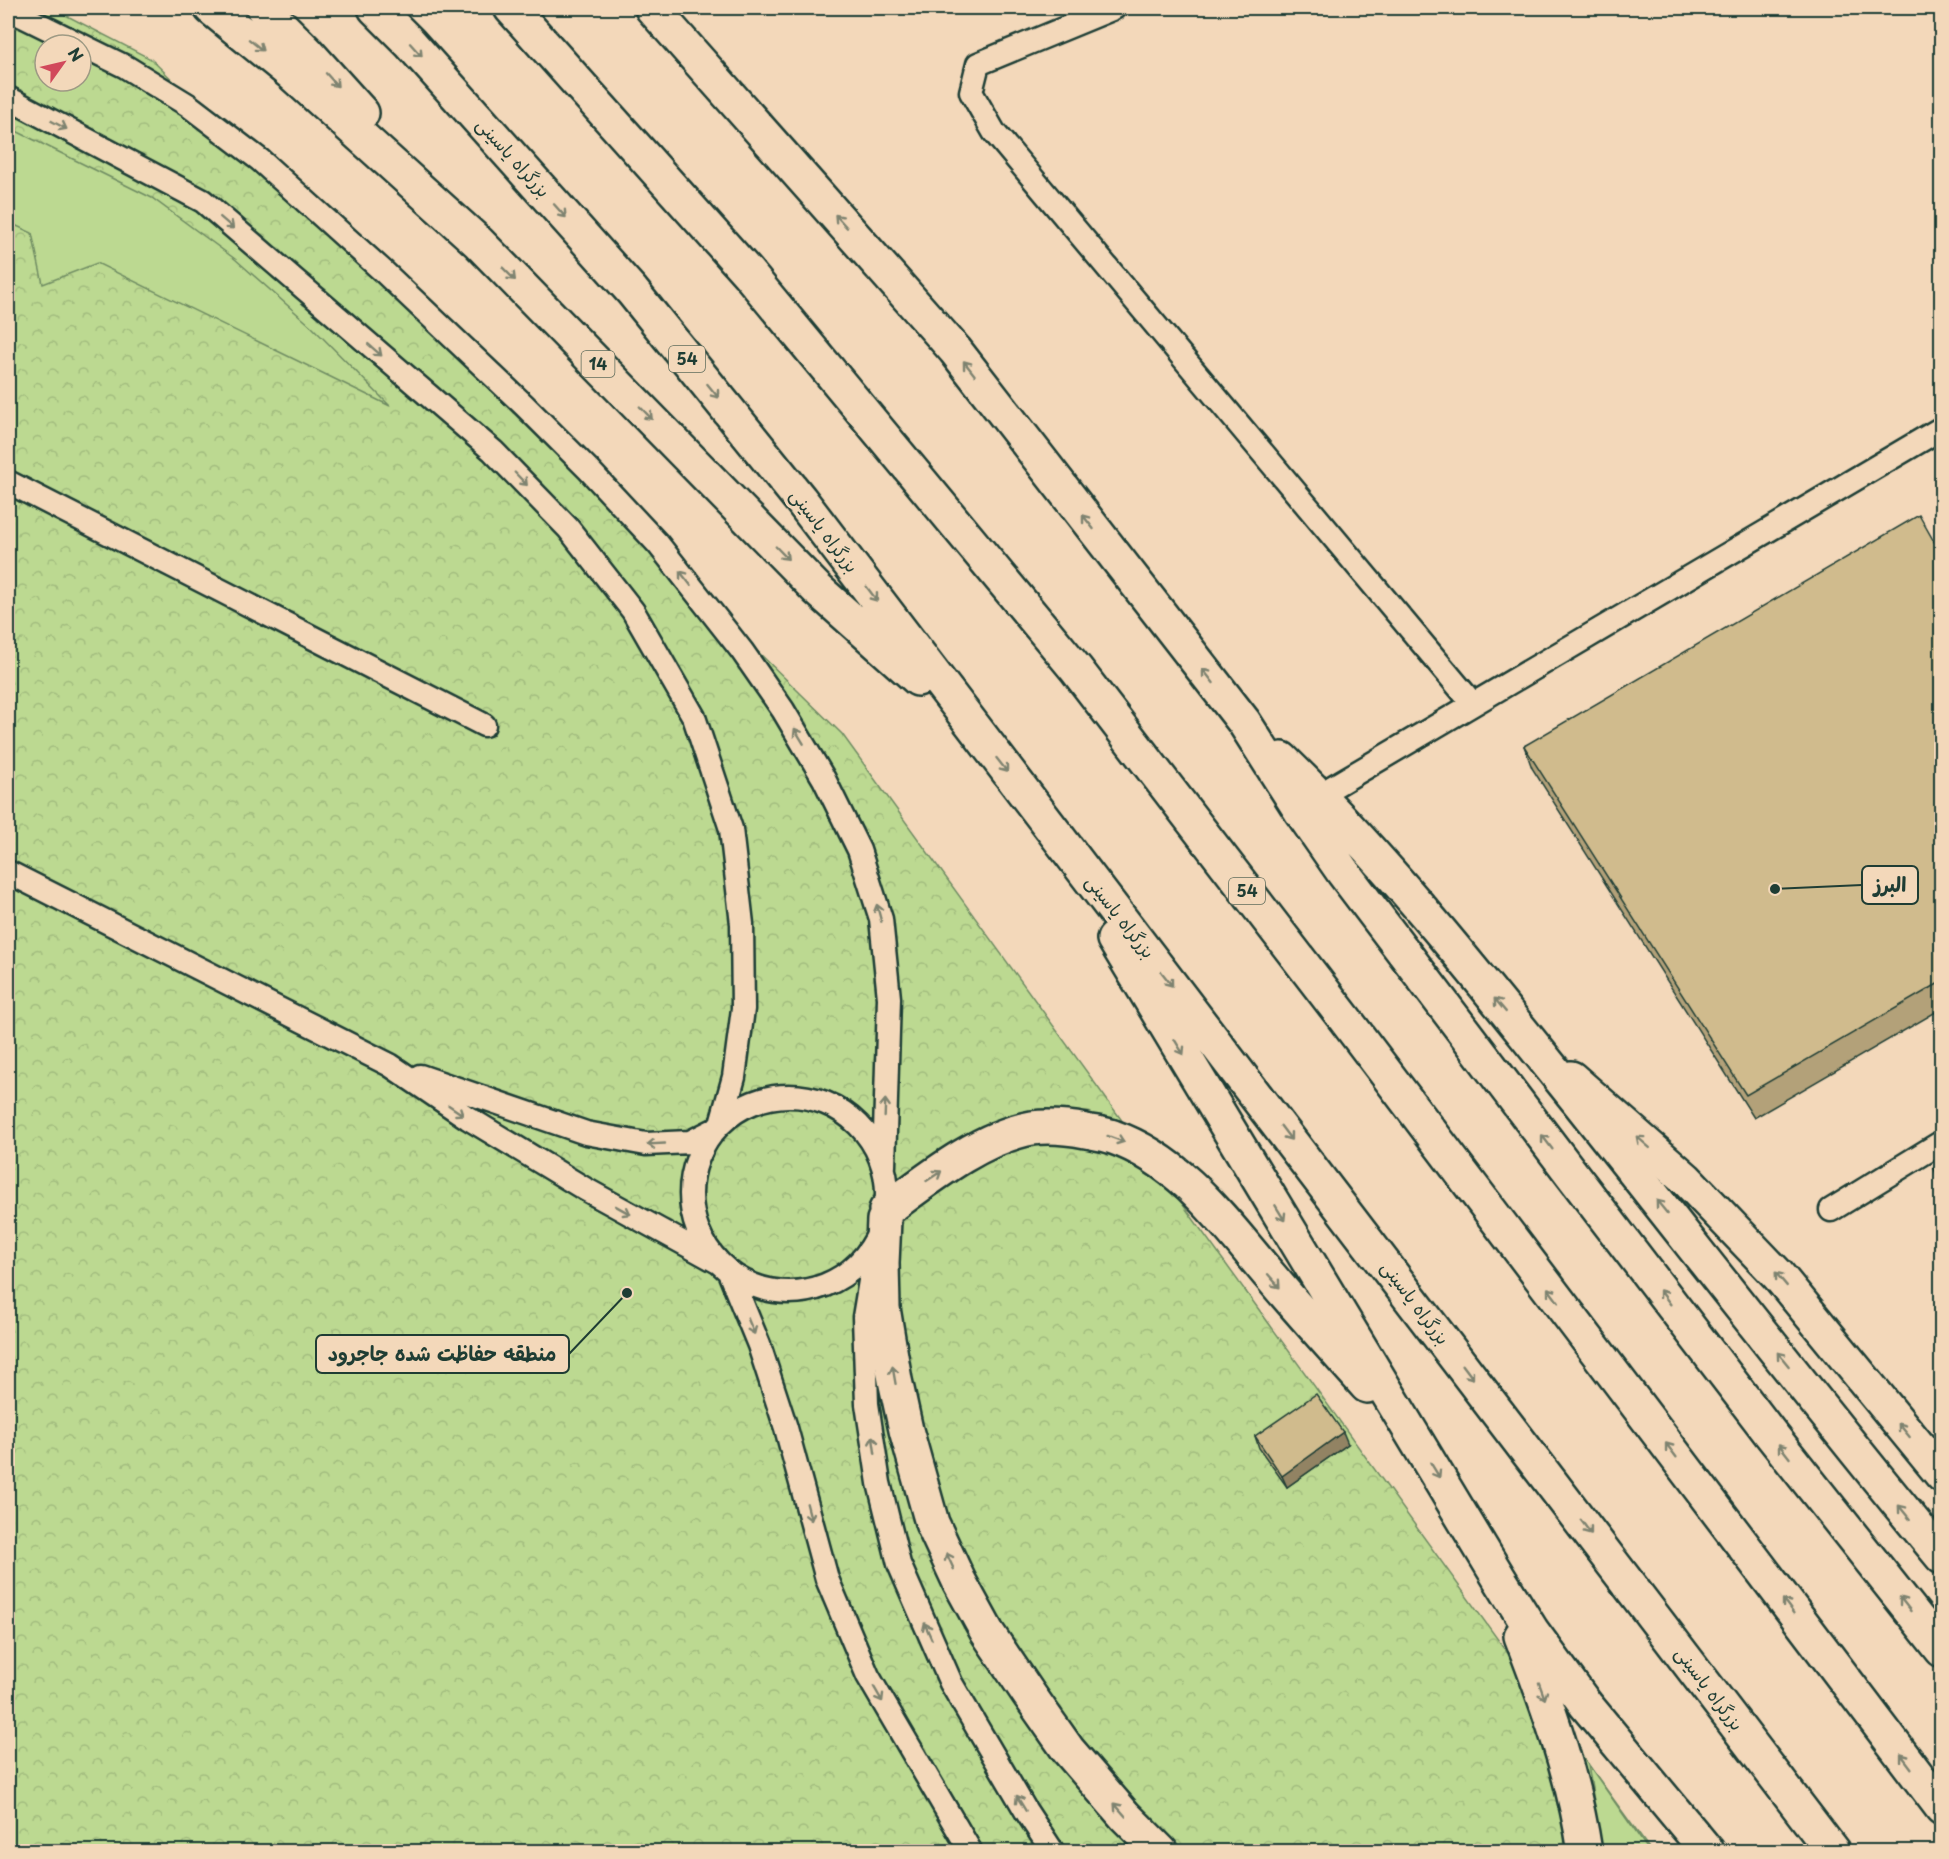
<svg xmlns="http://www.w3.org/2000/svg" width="1949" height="1859" font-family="'Playpen Sans','Playpen Sans Arabic',sans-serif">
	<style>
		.forest { fill: url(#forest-crowns); stroke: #6e8b62; stroke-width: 1.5; fill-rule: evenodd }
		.garden { fill: #bcd991; stroke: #6e8b62; stroke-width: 1.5 }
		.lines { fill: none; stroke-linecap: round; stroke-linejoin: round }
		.service-casing { stroke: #1f3d34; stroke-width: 27 }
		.minor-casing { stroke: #1f3d34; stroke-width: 38 }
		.trunk-casing { stroke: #1f3d34; stroke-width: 38 }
		.service { stroke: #f3d8ba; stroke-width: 22 }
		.minor { stroke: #f3d8ba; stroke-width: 33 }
		.trunk { stroke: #f3d8ba; stroke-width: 33 }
		.wall { fill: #b3a179; stroke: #1f3d34; stroke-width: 1.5 }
		.shaded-wall { fill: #928363; stroke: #1f3d34; stroke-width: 1.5 }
		.building { fill: #d0bb8d; stroke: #1f3d34; stroke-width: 1.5 }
		.oneway { stroke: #7e8370 }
		.labels { text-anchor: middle; stroke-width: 6; stroke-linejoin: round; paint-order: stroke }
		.shield { fill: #f3d8ba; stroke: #5f6c5c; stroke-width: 1.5 }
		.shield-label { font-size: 16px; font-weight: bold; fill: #1f3d34 }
		.street-label { font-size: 18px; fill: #1f3d34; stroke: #f3d8ba }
		.leader { fill: none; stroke: #1f3d34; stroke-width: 2 }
		.callout-dot { fill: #1f3d34; stroke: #f3d8ba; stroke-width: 2 }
		.callout { fill: #f3d8ba; stroke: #1f3d34; stroke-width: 2 }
		.callout-label { font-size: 20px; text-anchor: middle; font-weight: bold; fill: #1f3d34 }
	</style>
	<defs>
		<pattern id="forest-crowns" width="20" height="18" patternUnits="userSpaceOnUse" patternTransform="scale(1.5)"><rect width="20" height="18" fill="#bcd991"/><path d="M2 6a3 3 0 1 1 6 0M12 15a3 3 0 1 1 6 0" fill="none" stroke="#a1bb7e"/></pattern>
	</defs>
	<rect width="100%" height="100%" fill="#f3d8ba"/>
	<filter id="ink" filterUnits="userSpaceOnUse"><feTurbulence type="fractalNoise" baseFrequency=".0167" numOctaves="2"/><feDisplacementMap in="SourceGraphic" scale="12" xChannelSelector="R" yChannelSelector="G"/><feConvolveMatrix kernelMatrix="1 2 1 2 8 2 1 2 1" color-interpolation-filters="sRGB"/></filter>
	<g filter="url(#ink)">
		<path class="forest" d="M8 8H52L151 59 842 734 1651 1851 8 1852ZM45 45H81V81H45Z"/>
		<path class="garden" d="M8 127 152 198 235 259 312 327 390 406 97 263 43 284 32 233 8 222Z
			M1588 1764 1649 1851H1602Z"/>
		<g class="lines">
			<defs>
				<path id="service" d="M1114 8 978 64 971 92 994 132 1473 704
					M8 9 126 67 188 105 260 160 384 272 524 405 589 470 658 544 742 651 783 710 824 779 859 850 881 919 889 998 884 1166
					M8 98 203 201 493 451 568 528 633 611 694 717 731 829 742 924 743 1009 734 1077 722 1120
					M8 482 484 725
					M1319 795 1942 428
					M8 872 390 1065 468 1118 585 1189 718 1262
					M420 1076 586 1133 646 1144 690 1142 712 1131
					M691 1194a98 98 0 1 1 196 0a98 98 0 1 1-196 0Z
					M1831 1210 1942 1142
					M729 1272 759 1345 786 1428 827 1579 868 1676 971 1852
					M871 1275 864 1317 867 1404 879 1483 899 1564 951 1683 1026 1811 1053 1852"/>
				<path id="minor" d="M1571 1078 1686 1179 1778 1275 1942 1475"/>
				<path id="trunk" d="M211 8 291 73 478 242 817 589 918 679
					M263 8 308 53 362 113
					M375 8 410 43 632 291 800 499 1833 1852
					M511 8 748 273 1076 669 1345 1019 1942 1808
					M652 8 955 350 1244 722 1300 810 1343 872 1571 1173 1770 1433 1942 1650
					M1282 759C1390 864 1484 984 1578 1101 1699 1253 1818 1407 1942 1557
					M1114 939 1499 1578 1532 1631 1586 1705 1708 1852
					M886 1210C928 1179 980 1137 1032 1128 1049 1126 1070 1128 1086 1131 1095 1133 1105 1134 1113 1137 1182 1161 1225 1223 1271 1277 1302 1314 1335 1350 1367 1386
					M884 1220 882 1263 883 1308 895 1380 906 1430 932 1523 959 1581 987 1632 1028 1693 1068 1750 1125 1816 1161 1852
					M1521 1636C1548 1706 1574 1777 1585 1852"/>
			</defs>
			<use href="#service" class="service-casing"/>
			<use href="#minor" class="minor-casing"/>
			<use href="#trunk" class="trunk-casing"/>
			<use href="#service" class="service"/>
			<use href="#minor" class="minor"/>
			<use href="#trunk" class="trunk"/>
		</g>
		<path class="wall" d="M1941 554V1009L1754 1118 1532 768 1524 746Z
			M1941 1164V1189L1934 1168Z
			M1255 1436 1348 1444 1287 1487 1259 1448Z"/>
		<path class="shaded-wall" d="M1343 1432 1348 1444 1287 1487 1282 1476Z"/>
		<path class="building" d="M1919 515 1941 554V982L1746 1095 1524 746Z
			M1941 1164V1181L1934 1168Z
			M1316 1394 1343 1432 1282 1476 1255 1436Z"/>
		<defs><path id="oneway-shaft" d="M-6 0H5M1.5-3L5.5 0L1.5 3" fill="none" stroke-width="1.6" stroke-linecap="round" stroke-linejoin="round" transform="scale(1.5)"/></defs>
		<g class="oneway">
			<use href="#oneway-shaft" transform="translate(256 45) rotate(39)"/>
			<use href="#oneway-shaft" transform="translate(416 50) rotate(48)"/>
			<use href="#oneway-shaft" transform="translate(332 80) rotate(48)"/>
			<use href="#oneway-shaft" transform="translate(59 125) rotate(28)"/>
			<use href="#oneway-shaft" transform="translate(560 211) rotate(48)"/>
			<use href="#oneway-shaft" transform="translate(841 221) rotate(-132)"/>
			<use href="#oneway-shaft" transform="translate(227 223) rotate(41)"/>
			<use href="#oneway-shaft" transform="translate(509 274) rotate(45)"/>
			<use href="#oneway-shaft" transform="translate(375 350) rotate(41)"/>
			<use href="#oneway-shaft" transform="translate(969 368) rotate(-128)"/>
			<use href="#oneway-shaft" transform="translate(713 391) rotate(51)"/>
			<use href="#oneway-shaft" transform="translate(646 413) rotate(46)"/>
			<use href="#oneway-shaft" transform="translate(521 479) rotate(46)"/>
			<use href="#oneway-shaft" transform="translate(1088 522) rotate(-128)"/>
			<use href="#oneway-shaft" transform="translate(782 553) rotate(46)"/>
			<use href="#oneway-shaft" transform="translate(685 578) rotate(-128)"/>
			<use href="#oneway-shaft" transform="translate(872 594) rotate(53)"/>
			<use href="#oneway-shaft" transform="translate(1208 676) rotate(-128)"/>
			<use href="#oneway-shaft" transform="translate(799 736) rotate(-121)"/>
			<use href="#oneway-shaft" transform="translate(1002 765) rotate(52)"/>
			<use href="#oneway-shaft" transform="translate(879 913) rotate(-105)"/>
			<use href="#oneway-shaft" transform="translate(1167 979) rotate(52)"/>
			<use href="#oneway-shaft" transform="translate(1500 1005) rotate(-130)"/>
			<use href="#oneway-shaft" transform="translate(1179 1047) rotate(59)"/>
			<use href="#oneway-shaft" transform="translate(885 1108) rotate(-88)"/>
			<use href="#oneway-shaft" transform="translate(456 1110) rotate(34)"/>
			<use href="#oneway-shaft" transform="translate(1286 1133) rotate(53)"/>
			<use href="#oneway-shaft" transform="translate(1116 1139) rotate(20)"/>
			<use href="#oneway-shaft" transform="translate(1547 1142) rotate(-127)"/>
			<use href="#oneway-shaft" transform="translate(1643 1142) rotate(-139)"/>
			<use href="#oneway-shaft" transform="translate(656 1144) rotate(177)"/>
			<use href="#oneway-shaft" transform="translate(934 1176) rotate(-33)"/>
			<use href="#oneway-shaft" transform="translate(1662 1207) rotate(-129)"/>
			<use href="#oneway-shaft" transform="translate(623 1210) rotate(29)"/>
			<use href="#oneway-shaft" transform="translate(1280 1213) rotate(59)"/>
			<use href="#oneway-shaft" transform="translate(1781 1279) rotate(-130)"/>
			<use href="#oneway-shaft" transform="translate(1274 1281) rotate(49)"/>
			<use href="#oneway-shaft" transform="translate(1553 1295) rotate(-127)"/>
			<use href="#oneway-shaft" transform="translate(1665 1297) rotate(-127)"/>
			<use href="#oneway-shaft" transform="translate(751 1326) rotate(67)"/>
			<use href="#oneway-shaft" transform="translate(1783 1359) rotate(-129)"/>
			<use href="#oneway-shaft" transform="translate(1468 1372) rotate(53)"/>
			<use href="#oneway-shaft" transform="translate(894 1375) rotate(-100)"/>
			<use href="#oneway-shaft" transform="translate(1904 1430) rotate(-129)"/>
			<use href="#oneway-shaft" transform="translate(874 1445) rotate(-98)"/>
			<use href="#oneway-shaft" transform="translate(1671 1450) rotate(-127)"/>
			<use href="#oneway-shaft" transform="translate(1784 1451) rotate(-128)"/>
			<use href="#oneway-shaft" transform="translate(1435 1470) rotate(59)"/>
			<use href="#oneway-shaft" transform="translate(809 1512) rotate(75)"/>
			<use href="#oneway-shaft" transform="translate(1904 1512) rotate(-129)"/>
			<use href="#oneway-shaft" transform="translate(1586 1527) rotate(53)"/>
			<use href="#oneway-shaft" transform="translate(950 1561) rotate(-115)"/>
			<use href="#oneway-shaft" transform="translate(1905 1604) rotate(-128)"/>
			<use href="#oneway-shaft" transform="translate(1788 1606) rotate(-127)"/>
			<use href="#oneway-shaft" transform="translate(928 1631) rotate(-114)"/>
			<use href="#oneway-shaft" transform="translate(1542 1691) rotate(70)"/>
			<use href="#oneway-shaft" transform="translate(878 1694) rotate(60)"/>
			<use href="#oneway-shaft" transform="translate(1906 1761) rotate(-127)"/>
			<use href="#oneway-shaft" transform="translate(1021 1803) rotate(-121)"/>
			<use href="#oneway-shaft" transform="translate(1120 1810) rotate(-131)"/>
		</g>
	</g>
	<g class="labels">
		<g class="shield">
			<rect x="669" y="346" width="36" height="26" rx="4.5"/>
			<rect x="581.5" y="351" width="33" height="26" rx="4.5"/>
			<rect x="1229" y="878" width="36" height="26" rx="4.5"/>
		</g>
		<g class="shield-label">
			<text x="687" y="365">54</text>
			<text x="598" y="370">14</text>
			<text x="1247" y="897">54</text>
		</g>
		<g class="street-label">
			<text transform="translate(513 158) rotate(48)" y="6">بزرگراه یاسینی</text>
			<text transform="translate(824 531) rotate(53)" y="6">بزرگراه یاسینی</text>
			<text transform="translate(1120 917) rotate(52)" y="6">بزرگراه یاسینی</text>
			<text transform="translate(1415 1303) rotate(53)" y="6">بزرگراه یاسینی</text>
			<text transform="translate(1709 1689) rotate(53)" y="6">بزرگراه یاسینی</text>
		</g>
	</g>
	<path class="leader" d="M1775 889L1862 885M627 1293L569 1354"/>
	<g class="callout-dot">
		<circle cx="1775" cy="889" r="6"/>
		<circle cx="627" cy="1293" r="6"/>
	</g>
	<g class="callout">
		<rect x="1862" y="866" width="56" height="38" rx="6"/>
		<rect x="316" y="1335" width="253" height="38" rx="6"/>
	</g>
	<g class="callout-label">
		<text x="1890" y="892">البرز</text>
		<text x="442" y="1361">منطقه حفاظت شده جاجرود</text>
	</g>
	<rect width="1949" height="1859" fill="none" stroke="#f3d8ba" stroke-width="30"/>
	<rect x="15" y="15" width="1919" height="1829" fill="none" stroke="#1f3d34" stroke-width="2" filter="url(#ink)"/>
	<g transform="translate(63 63) rotate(56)"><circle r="28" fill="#f3d8ba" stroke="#9e9a84" stroke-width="1.5"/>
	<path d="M0-4.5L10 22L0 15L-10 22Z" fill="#d1495b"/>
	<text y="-9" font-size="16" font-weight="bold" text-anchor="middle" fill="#1f3d34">N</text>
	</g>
</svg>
